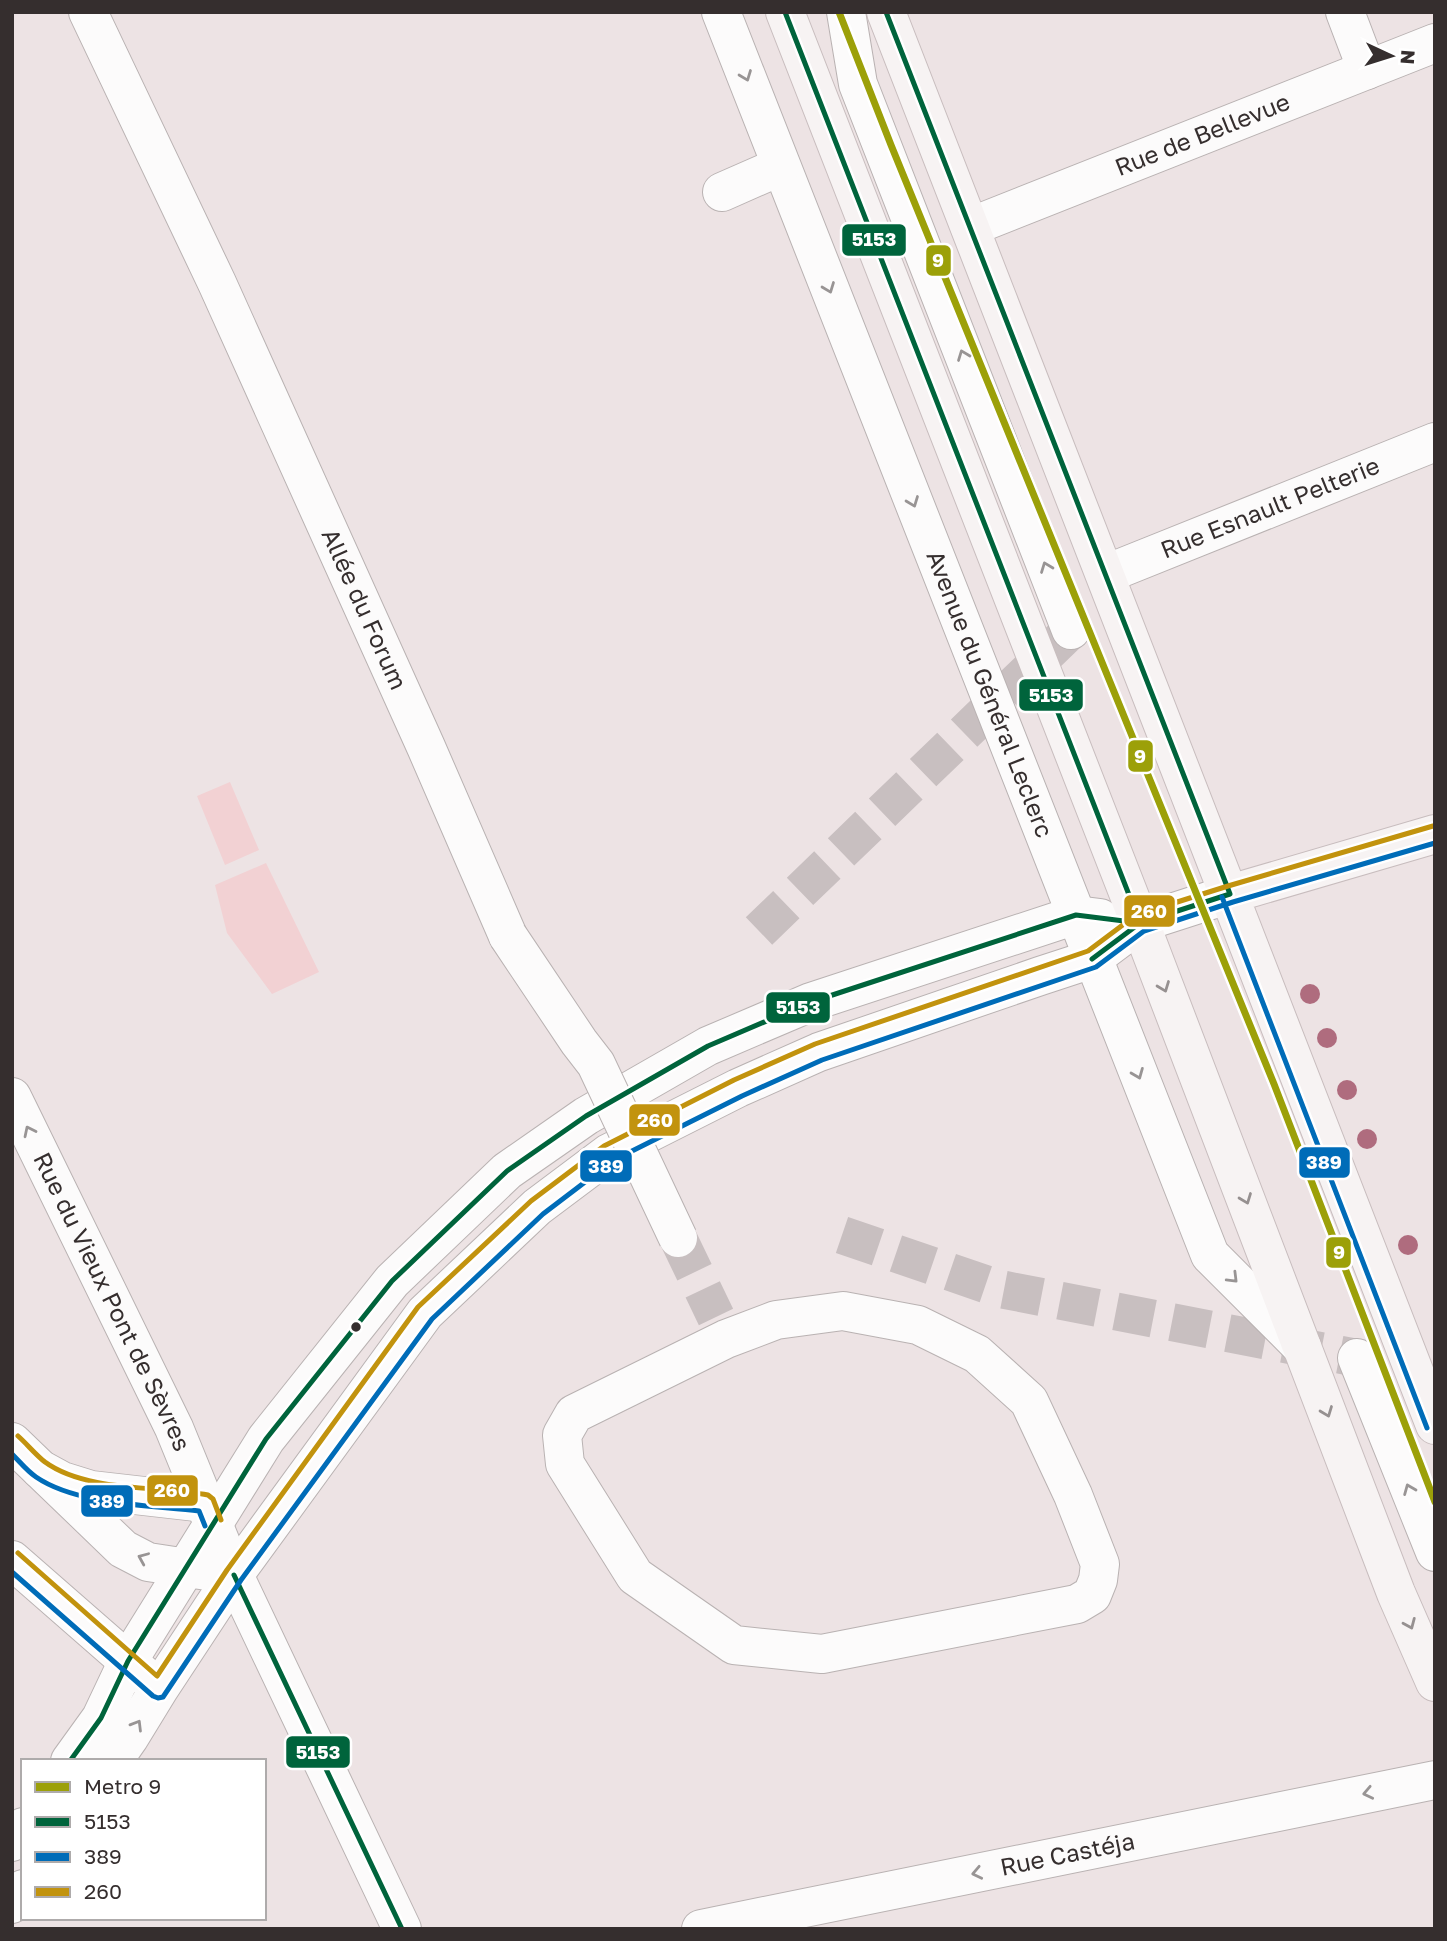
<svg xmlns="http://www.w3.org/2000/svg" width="1447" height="1941" font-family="'Golos Text',sans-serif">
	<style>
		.green { fill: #f2d1d3 }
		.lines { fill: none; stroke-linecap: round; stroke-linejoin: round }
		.minor-tunnel { stroke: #c8bfc0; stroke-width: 38; stroke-dasharray: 38 19; stroke-linecap: butt }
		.minor-casing { stroke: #b9b2b2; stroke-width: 40 }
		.major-casing { stroke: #c8bdbe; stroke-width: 40 }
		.minor { stroke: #fcfbfb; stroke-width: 38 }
		.major { stroke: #f7f3f3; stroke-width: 38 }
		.minor-bridge-casing { stroke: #b9b2b2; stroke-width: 40; stroke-linecap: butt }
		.minor-bridge { stroke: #fcfbfb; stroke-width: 38 }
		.bus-1-casing { stroke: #fff; stroke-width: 10 }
		.bus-2-casing { stroke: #fff; stroke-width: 10 }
		.bus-3-casing { stroke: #fff; stroke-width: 10 }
		.bus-1 { stroke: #00643c; stroke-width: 5 }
		.bus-2 { stroke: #006cb8; stroke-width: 5 }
		.bus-3 { stroke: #c2930e; stroke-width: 5 }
		.metro-1-casing { stroke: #fff; stroke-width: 12 }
		.metro-1 { stroke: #9ca009; stroke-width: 7 }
		.tree { fill: #af6c7e }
		.oneway { stroke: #989494 }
		.oneway2 { stroke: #969090 }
		.bus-dot { fill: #352e2e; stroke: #fff; stroke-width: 2.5 }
		.labels { text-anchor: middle; stroke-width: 7; stroke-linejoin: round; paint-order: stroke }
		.street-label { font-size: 24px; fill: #352e2e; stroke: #fff }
		.line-badge { stroke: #fff; stroke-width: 2.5 }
		.badge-label { font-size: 19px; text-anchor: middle; font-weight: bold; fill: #fff }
	</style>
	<rect width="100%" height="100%" fill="#ede3e4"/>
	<path class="green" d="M230 782 259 850 225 865 197 796Z
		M266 863 319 972 272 994 227 933 215 885Z"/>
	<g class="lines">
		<path class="minor-tunnel" d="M759 931 1071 630
			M842 1235 1000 1289 1357 1358
			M678 1238 716 1317"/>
		<defs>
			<g id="minor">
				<path id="s1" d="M88 12 217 283 426 747 508 936"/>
				<path id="s2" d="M721 12 1210 1255 1302 1347"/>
				<path d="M846 12 858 84 1071 630"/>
				<path d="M1345 12 1367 70"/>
				<path d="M722 192 781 166"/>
				<path id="s3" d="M970 227 1435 43"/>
				<path id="s4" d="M1106 574 1435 442"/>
				<path id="s5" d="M12 1097 174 1428 234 1575 402 1929"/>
				<path d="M843 1311 918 1325 977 1354 1029 1401 1073 1495 1100 1564 1098 1580 1092 1595 1077 1604 822 1654 734 1645 635 1576 565 1464 562 1435 574 1414 726 1339 776 1320Z"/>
				<path d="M1357 1358 1435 1552"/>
				<path d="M12 1442 40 1469 62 1481 91 1490 205 1503"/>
				<path d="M40 1469 123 1549 148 1562 207 1571"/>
				<path d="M12 1560 147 1678"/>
				<path d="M70 1761 101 1718 128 1661 266 1439 392 1281 507 1171 586 1116 708 1046 811 1002 1076 915 1100 918"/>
				<path d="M113 1761 129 1738 159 1689 234 1575 425 1313 537 1207 609 1153 738 1088 819 1052 1040 976 1092 959 1140 923 1230 894"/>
				<path d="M12 1842 23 1827"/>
				<path d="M12 1904 23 1889"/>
				<path id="s6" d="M701 1929 1435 1780"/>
			</g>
			<path id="major" d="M785 12 1140 923 1396 1593 1435 1682
				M886 12 1435 1425
				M1230 894 1435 834"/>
		</defs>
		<use href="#minor" class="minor-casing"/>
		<use href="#major" class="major-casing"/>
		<use href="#minor" class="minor"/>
		<use href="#major" class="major"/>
		<defs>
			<path id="minor-bridge" d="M508 936 579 1042 596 1064 678 1238"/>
		</defs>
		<use href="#minor-bridge" class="minor-bridge-casing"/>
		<use href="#minor-bridge" class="minor-bridge"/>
		<defs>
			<path id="bus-1" d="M785 12 1140 923
				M886 12 1230 894
				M1092 959 1140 923 1230 894
				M234 1575 402 1929
				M70 1761 101 1718 128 1661 266 1439 392 1281 507 1171 586 1116 708 1046 811 1002 1076 915 1140 923"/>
			<path id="bus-2" d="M1222 897 1427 1428
				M12 1454C20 1462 27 1471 36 1477 77 1505 150 1505 199 1511L205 1526
				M12 1572 153 1696 158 1698 163 1697 241 1580 432 1319 543 1214 614 1160 742 1096 822 1060 1096 967 1144 931 1233 902 1435 843"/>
			<path id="bus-3" d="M18 1436C27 1444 36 1455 45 1462 86 1492 160 1486 208 1495L213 1499 221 1520
				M18 1553 157 1676 227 1570 418 1307 531 1201 604 1146 734 1080 815 1044 1088 951 1136 915 1228 886 1433 826"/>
		</defs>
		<use href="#bus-1" class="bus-1-casing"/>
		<use href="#bus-2" class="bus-2-casing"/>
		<use href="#bus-3" class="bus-3-casing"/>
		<use href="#bus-1" class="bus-1"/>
		<use href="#bus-2" class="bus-2"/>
		<use href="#bus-3" class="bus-3"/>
		<defs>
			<path id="metro-1" d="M839 12 891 145 1274 1084 1435 1502"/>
		</defs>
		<use href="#metro-1" class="metro-1-casing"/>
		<use href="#metro-1" class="metro-1"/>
	</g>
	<g class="tree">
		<circle cx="1310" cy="994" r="10"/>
		<circle cx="1327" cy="1038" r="10"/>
		<circle cx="1347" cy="1090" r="10"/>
		<circle cx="1367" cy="1139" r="10"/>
		<circle cx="1408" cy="1245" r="10"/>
	</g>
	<defs><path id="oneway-chevron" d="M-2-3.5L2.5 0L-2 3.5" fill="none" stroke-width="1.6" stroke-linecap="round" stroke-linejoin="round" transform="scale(1.75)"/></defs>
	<g class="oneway">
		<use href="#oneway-chevron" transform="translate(746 76) rotate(69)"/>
		<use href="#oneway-chevron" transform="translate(829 288) rotate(69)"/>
		<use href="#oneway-chevron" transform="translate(963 355) rotate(-111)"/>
		<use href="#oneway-chevron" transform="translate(913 502) rotate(69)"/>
		<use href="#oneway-chevron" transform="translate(1046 567) rotate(-111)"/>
		<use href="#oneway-chevron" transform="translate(1138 1074) rotate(68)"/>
		<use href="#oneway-chevron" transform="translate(29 1131) rotate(-116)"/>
		<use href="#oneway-chevron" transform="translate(1233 1278) rotate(45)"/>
		<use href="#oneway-chevron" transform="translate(1409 1489) rotate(-112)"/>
		<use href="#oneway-chevron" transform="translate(143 1558) rotate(-157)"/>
		<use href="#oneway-chevron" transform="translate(137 1725) rotate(-59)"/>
		<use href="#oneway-chevron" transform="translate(1368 1793) rotate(168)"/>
		<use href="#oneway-chevron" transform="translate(977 1873) rotate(168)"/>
	</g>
	<g class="oneway2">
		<use href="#oneway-chevron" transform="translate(1164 987) rotate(69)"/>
		<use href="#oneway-chevron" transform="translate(1246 1199) rotate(69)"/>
		<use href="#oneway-chevron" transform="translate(1327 1412) rotate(69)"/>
		<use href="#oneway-chevron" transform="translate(1410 1624) rotate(67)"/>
	</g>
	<circle class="bus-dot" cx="356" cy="1327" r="6"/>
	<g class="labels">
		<g class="street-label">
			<text dy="8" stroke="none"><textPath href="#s3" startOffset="250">Rue de Bellevue</textPath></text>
			<text dy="8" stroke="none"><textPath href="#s4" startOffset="177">Rue Esnault Pelterie</textPath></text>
			<text dy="8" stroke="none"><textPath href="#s1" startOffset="658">Allée du Forum</textPath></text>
			<text dy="8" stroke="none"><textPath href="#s2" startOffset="733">Avenue du Général Leclerc</textPath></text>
			<text dy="8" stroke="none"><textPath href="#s5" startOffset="228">Rue du Vieux Pont de Sèvres</textPath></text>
			<text dy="8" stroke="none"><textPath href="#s6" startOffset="374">Rue Castéja</textPath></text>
		</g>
	</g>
	<g class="line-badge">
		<rect x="841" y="223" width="66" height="34" rx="7" fill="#00643c"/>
		<rect x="925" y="244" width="27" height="33" rx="7" fill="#9ca009"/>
		<rect x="1018" y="678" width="66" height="34" rx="7" fill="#00643c"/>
		<rect x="1127" y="739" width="27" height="34" rx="7" fill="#9ca009"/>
		<rect x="1123" y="894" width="53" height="34" rx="7" fill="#c2930e"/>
		<rect x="765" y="991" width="66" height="33" rx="7" fill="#00643c"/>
		<rect x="628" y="1103" width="53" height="34" rx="7" fill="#c2930e"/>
		<rect x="1298" y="1146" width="53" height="33" rx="7" fill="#006cb8"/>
		<rect x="579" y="1149" width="54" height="34" rx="7" fill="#006cb8"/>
		<rect x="1325" y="1236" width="27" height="33" rx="7" fill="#9ca009"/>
		<rect x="146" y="1474" width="53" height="33" rx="7" fill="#c2930e"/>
		<rect x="80" y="1484" width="54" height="34" rx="7" fill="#006cb8"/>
		<rect x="285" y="1735" width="66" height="34" rx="7" fill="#00643c"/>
	</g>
	<g class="badge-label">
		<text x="874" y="246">5153</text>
		<text x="938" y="267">9</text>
		<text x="1051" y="702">5153</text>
		<text x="1140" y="763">9</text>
		<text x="1149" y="918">260</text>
		<text x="798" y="1014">5153</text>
		<text x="655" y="1127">260</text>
		<text x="1324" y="1169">389</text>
		<text x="606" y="1173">389</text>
		<text x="1339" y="1259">9</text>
		<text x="172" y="1497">260</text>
		<text x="107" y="1508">389</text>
		<text x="318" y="1759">5153</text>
	</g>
	<rect width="1447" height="1941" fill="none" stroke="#352e2e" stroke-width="28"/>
	<rect x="21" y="1759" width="245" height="161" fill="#ffffff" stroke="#aeabab" stroke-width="2"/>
	<rect x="35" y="1782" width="35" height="10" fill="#9ca009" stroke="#aeabab" stroke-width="2"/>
	<text x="84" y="1794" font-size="21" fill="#352e2e">Metro 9</text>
	<rect x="35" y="1817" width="35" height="10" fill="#00643c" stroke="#aeabab" stroke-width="2"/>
	<text x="84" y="1829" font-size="21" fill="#352e2e">5153</text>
	<rect x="35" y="1852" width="35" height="10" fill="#006cb8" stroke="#aeabab" stroke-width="2"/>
	<text x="84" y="1864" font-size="21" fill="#352e2e">389</text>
	<rect x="35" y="1887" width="35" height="10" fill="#c2930e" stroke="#aeabab" stroke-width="2"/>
	<text x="84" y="1899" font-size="21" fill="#352e2e">260</text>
	<g transform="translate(1391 56) rotate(94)" stroke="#ffffff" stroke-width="5" paint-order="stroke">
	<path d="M0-5L12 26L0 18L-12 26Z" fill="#352e2e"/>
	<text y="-10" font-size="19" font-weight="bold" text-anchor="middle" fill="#352e2e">N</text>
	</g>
</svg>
